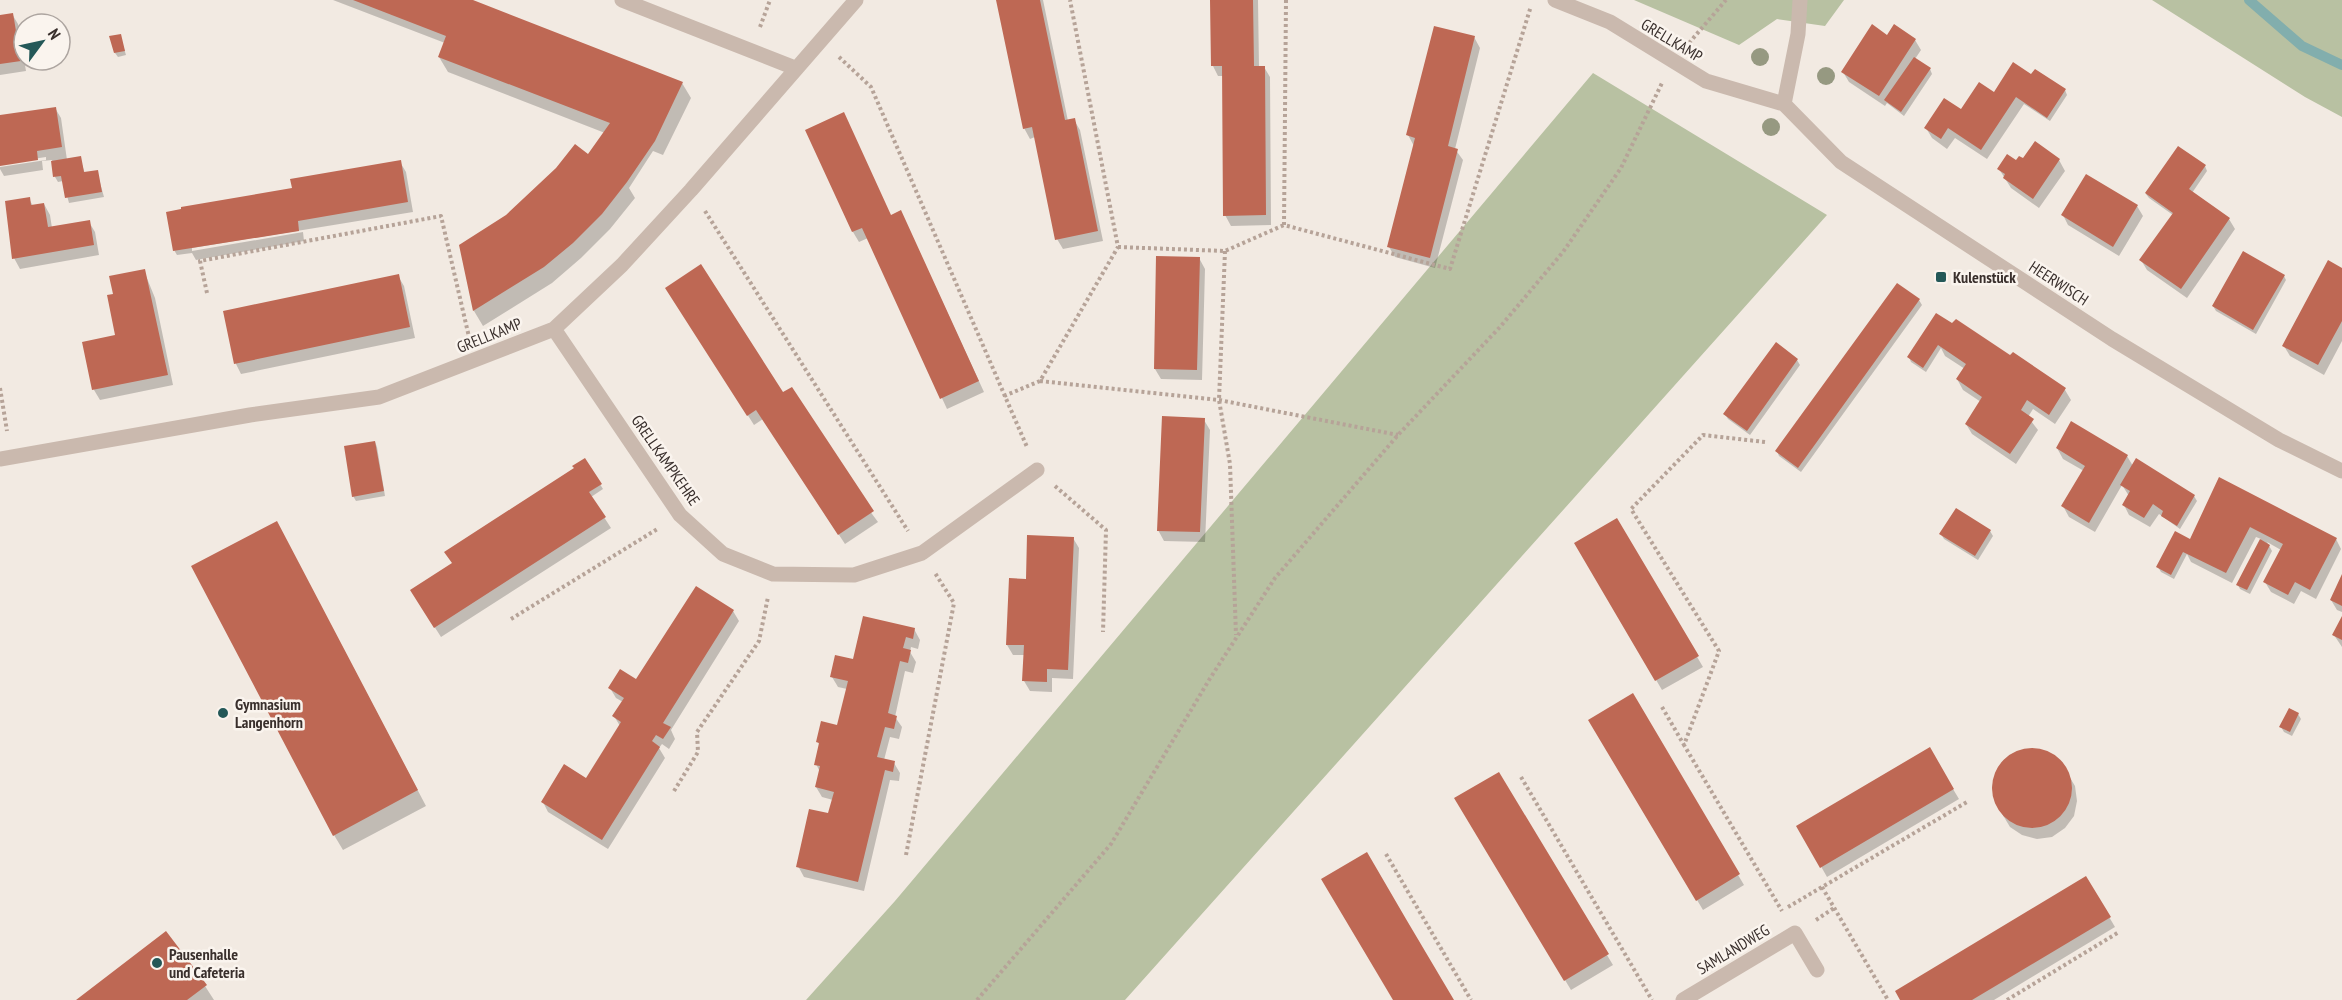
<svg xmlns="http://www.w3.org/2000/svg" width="2342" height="1000" font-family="'PT Sans Narrow',sans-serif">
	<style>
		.green { fill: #b8c1a2 }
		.shadow { fill: #0003 }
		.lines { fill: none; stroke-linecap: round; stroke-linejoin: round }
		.stream { stroke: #82aead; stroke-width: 10 }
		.building { fill: #be6854 }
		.path { stroke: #b6a398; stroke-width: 4; stroke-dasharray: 3 3; stroke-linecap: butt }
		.street { stroke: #cab9ae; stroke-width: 15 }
		.tree { fill: #969981 }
		.poi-dot { fill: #245858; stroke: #faf4ee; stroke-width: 2 }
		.labels { text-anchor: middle; stroke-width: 5; stroke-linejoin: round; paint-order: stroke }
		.street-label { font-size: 16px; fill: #392f2c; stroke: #faf4ee }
		.poi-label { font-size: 16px; font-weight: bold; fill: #392f2c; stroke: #faf4ee; text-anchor: start }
	</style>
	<rect width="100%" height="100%" fill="#f2eae2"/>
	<path class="green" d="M1634 0H1844L1825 26 1777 19 1739 45Z
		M2152 0H2342V117L2305 97Z
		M1593 73 1827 215 1125 1000H806L895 901Z"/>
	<path class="shadow" d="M333 0H469L682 83 691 98 663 155 653 151 629 188 635 198 610 229 581 258 552 283 483 326 474 311 461 246 506 216 589 156 605 133 448 72 439 57 445 43Z
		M998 0H1043L1068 121 1074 120 1080 130 1103 241 1063 249 1057 239 1035 137 1030 139 1024 128Z
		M1212 0H1258L1259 67H1264L1270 77 1271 225 1231 226 1225 215 1224 76H1218L1213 66Z
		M12 14 18 24 26 71 0 75V16Z
		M120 35 126 55 118 57 115 53Z
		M1474 37 1480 48 1455 149 1463 160 1435 268 1395 257 1389 247 1414 146 1408 135Z
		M1887 37 1915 40 1921 50 1915 59 1930 69 1932 74 1904 116 1887 103 1885 106 1849 82 1843 72Z
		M2030 75 2065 90 2067 95 2050 121 2024 104 1987 159 1955 138 1947 149 1932 138 1926 128Z
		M55 108 61 118 67 160 80 158 85 174 97 172 104 197 69 203 63 181 58 182 55 177 52 160 42 161 43 170 4 176 0 169V167L46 160V157L0 164V117Z
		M807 130 891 216 901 212 984 392 947 409 868 238 859 242 853 232Z
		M2035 143 2059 160 2065 171 2039 208 2011 188 1999 169 2023 161Z
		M400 162 406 172 413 212 192 248V251L303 232 304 241 196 260 192 253 177 255 174 250 294 189Z
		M2205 166 2207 171 2192 193 2229 219 2235 229 2187 298 2147 270 2141 260 2173 215 2149 198 2146 194Z
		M29 199 33 206 44 204 50 215 52 228 89 222 95 232 99 255 20 269 14 258Z
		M2137 206 2143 216 2119 256 2068 225 2063 215Z
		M1199 258 1205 269 1202 380 1161 379 1155 369Z
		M2342 270V341L2324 375 2290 356 2284 346Z
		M144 271 155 298 173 385 100 400 94 390Z
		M398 276 404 286 415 338 241 374 236 364 225 312Z
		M2284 276 2286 280 2256 334 2216 311 2213 306Z
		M673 298 783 394 878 522 845 544 763 419 754 425Z
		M1919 300 1922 305 1801 472 1779 456 1777 451Z
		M1937 315 2011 357 2013 354 2065 390 2071 400 2055 424 2033 409 2028 417 2038 430 2016 464 1972 434 1966 424 1981 402 1963 390 1957 379 1965 369 1945 356 1941 348 1926 372 1911 362 1909 357Z
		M1776 344 1797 360 1800 365 1750 435 1728 419 1725 414Z
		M1204 420 1210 430 1205 542 1164 541 1158 530Z
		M375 442 377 447 385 496 356 501 353 496Z
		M2057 448 2127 456 2133 466 2194 496 2197 501 2180 529 2159 514 2150 527 2129 515 2124 505 2129 496 2122 485 2095 532 2069 517 2063 506 2084 471 2063 459Z
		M585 460 603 489 591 497 611 528 441 637 418 601 453 564Z
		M2219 479 2336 539 2341 549 2316 599 2301 591 2294 604 2271 592 2265 582 2281 550 2267 542 2272 551 2250 594 2240 589 2238 585 2261 539 2256 537 2232 583 2191 562 2187 554 2174 579 2161 572 2158 567 2190 541Z
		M1617 520 1703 667 1662 690 1576 544Z
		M1990 531 1993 536 1978 560 1944 539 1941 534Z
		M285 538 426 806 343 850 334 835Z
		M1073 538 1079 548 1073 679 1052 678V692L1030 691 1024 681 1025 655H1013L1007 645Z
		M2342 578V612L2337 610 2331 600Z
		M733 611 739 621 671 730 675 739 669 749 662 744 659 748 665 758 608 849 548 812 543 802 586 780 620 726 614 716 623 702 616 698 610 688 636 681Z
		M2342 619V647L2334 635Z
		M914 629 920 640 918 649 911 647 910 652 916 662 913 673 905 671 895 717 902 727 899 739 890 737 884 760 894 763 900 773 899 781 890 780 864 891 804 877 798 866 829 815 833 800 822 797 816 787 820 772 816 764 820 746 818 742 838 726 847 689 838 687 832 677 854 661Z
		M1632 696 1744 885 1703 910 1590 721Z
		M2290 710 2298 714 2301 719 2292 736 2284 732 2281 727Z
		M1929 749 1959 799 1827 877 1798 826Z
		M2033 749 2048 752 2060 761 2075 786 2077 801 2074 816 2065 828 2052 837 2037 839 2022 835 2010 827 1995 802 1992 787 1996 772 2004 760 2018 751Z
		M1498 774 1613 965 1571 990 1456 799Z
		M2086 878 2115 927 1994 1000H1902Z
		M205 986 214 1000H79Z"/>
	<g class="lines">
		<path class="stream" d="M2249 0 2302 46 2342 65"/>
	</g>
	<path class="building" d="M353 0H473L683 82 655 141 627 182 602 214 573 243 544 267 473 311 459 245 506 215 556 168 575 144 588 154 610 123 438 57 446 36Z
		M996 0H1040L1065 120 1075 118 1098 231 1055 240 1032 127 1023 129Z
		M1210 0H1253L1254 66H1265L1266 215 1223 216 1222 66H1211Z
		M13 13 21 61 0 64V15Z
		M1872 24 1887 35 1894 24 1916 39 1879 96 1841 72Z
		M1434 26 1475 36 1448 146 1458 149 1430 258 1387 247 1415 138 1406 135Z
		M121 34 125 51 114 53 109 36Z
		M1914 57 1931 68 1901 112 1884 100Z
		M2013 62 2031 74 2035 69 2066 89 2047 118 2016 97 1981 150 1948 128 1941 139 1924 128 1944 98 1961 109 1979 82 1994 92Z
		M56 107 62 147 37 151 38 160 0 166V115Z
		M844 112 891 215 901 210 979 381 940 399 862 228 852 232 805 130Z
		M2035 141 2060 159 2033 199 2003 178 2005 174 1997 169 2007 154 2016 160 2019 156 2023 158Z
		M2178 146 2206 165 2189 189 2230 218 2181 289 2139 260 2173 213 2145 193Z
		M81 156 84 172 98 170 102 192 65 198 61 176 53 177 51 161Z
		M401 160 408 202 298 221 299 231 173 251 166 212 181 209V207L292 188 290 179Z
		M2086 174 2138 205 2113 247 2061 215Z
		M30 197 31 205 44 203 48 227 90 220 94 245 12 259 5 201Z
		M2243 251 2285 275 2253 330 2212 306Z
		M1156 256 1200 257 1197 370 1154 369Z
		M2328 260 2342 268V321L2318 365 2282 346Z
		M701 264 783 392 792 387 874 511 838 535 756 410 747 416 665 288Z
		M145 269 168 375 92 390 82 342 115 335 107 295 113 294 109 276Z
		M399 274 410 327 234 364 223 311Z
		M1897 283 1920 299 1798 468 1775 451Z
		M1936 313 1952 323 1956 319 2010 355 2013 352 2066 388 2049 415 2027 400 2021 410 2034 419 2010 454 1965 424 1982 397 1956 379 1966 364 1938 345 1923 368 1907 357Z
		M1776 342 1798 359 1747 431 1723 414Z
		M1162 416 1205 418 1200 532 1157 531Z
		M2071 421 2128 455 2089 523 2061 506 2085 466 2056 448Z
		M375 441 384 491 352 497 344 446Z
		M585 458 602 484 589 492 606 517 434 628 410 590 452 563 444 552 574 468 572 466Z
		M2136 458 2195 495 2177 526 2161 516 2163 511 2153 504 2144 518 2122 505 2130 491 2120 485Z
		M2219 477 2337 538 2310 590 2295 582 2288 595 2263 582 2283 544 2250 527 2226 573 2183 552 2171 575 2156 567 2175 531 2190 539Z
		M1956 508 1991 530 1975 556 1939 534Z
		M1617 518 1699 656 1655 681 1574 543Z
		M277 521 418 790 333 836 191 566Z
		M1027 535 1074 537 1068 670 1047 669V682L1022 681 1024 645H1006L1009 578 1026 579Z
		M2260 539 2270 545 2247 590 2236 585Z
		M2342 574V606L2330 600Z
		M696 586 734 610 663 723 671 727 663 739 656 735 652 741 660 747 602 840 541 802 564 764 586 778 621 722 612 716 624 698 608 688 620 669 636 679Z
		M863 616 915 628 913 639 906 637 903 648 911 650 908 663 900 661 888 713 897 716 894 729 885 727 877 757 895 761 893 772 885 770 858 882 796 867 809 809 828 813 834 792 815 787 820 766 814 765 819 743 816 742 821 721 837 725 848 681 830 677 835 655 853 659Z
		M2342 616V640L2332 635Z
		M1633 693 1740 874 1696 901 1588 720Z
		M2289 708 2299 713 2290 732 2279 727Z
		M1930 747 1954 789 1820 868 1796 826Z
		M1992 788a40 40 0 1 1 80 0a40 40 0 1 1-80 0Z
		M1499 772 1609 954 1564 981 1454 798Z
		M1367 852 1406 919 1454 1000H1393L1374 968 1321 879Z
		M2086 876 2111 917 1972 1000H1900L1895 991Z
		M166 931 207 985 187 1000H76Z"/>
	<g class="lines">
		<path class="path" d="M1286 0 1284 225 1450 269 1531 6
			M760 27 770 0
			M1689 43 1726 0
			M839 57 871 87 1027 447
			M705 211 908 531
			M1118 247 1225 251 1284 225
			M1225 251 1219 400 1230 464 1236 635
			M207 293 200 261 441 216 469 337
			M1040 381 1219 400 1398 435
			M0 388 7 431
			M1004 396 1040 381 1118 247 1070 0
			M1765 442 1703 435 1631 509 1719 651 1684 745 1782 911
			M1055 486 1106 530 1103 632
			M511 619 659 528
			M1662 707 1684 745
			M1521 777 1652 1000
			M674 791 698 752 697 732 759 641 768 597
			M1386 854 1471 1000
			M906 855 954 603 935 573
			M1822 887 1888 1000
			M1788 907 1967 802
			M1816 920 1834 908
			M977 1000 1111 844 1209 680 1275 578 1398 435 1500 327 1563 252 1621 168 1662 83
			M2007 1000 2119 932"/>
		<path class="street" d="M622 0 795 68
			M1555 0 1610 22 1706 81 1784 104 1841 162 2112 339 2279 440 2342 471
			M1784 104 1798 34 1800 0
			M554 329 680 515 723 554 773 574 854 575 922 553 1037 470
			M0 459 250 415 379 397 554 329 622 265 691 190 856 0
			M1683 1000 1795 933 1817 970"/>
	</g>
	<g class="tree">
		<circle cx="1760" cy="57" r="9"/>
		<circle cx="1826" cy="76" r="9"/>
		<circle cx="1771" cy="127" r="9"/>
	</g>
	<g class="poi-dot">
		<rect x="1935" y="271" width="12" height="12" rx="3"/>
		<circle cx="223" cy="713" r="6"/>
		<circle cx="157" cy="963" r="6"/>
	</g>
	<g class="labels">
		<g class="street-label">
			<text transform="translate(1672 40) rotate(31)" y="6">GRELLKAMP</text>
			<text transform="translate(2059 283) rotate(33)" y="6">HEERWISCH</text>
			<text transform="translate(489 335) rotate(-22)" y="6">GRELLKAMP</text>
			<text transform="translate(666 460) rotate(55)" y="6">GRELLKAMPKEHRE</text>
			<text transform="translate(1733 949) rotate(-31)" y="6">SAMLANDWEG</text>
		</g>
		<g class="poi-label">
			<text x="1953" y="283">Kulenstück</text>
			<text x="235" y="710">Gymnasium<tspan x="235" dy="18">Langenhorn</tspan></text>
			<text x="169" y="960">Pausenhalle<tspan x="169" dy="18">und Cafeteria</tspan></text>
		</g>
	</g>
	<g transform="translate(42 42) rotate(57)"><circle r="28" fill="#faf4ee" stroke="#ada5a0" stroke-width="1.5"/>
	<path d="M0-4.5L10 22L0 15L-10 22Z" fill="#245858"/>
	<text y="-9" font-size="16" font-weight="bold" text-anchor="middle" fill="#392f2c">N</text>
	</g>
</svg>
